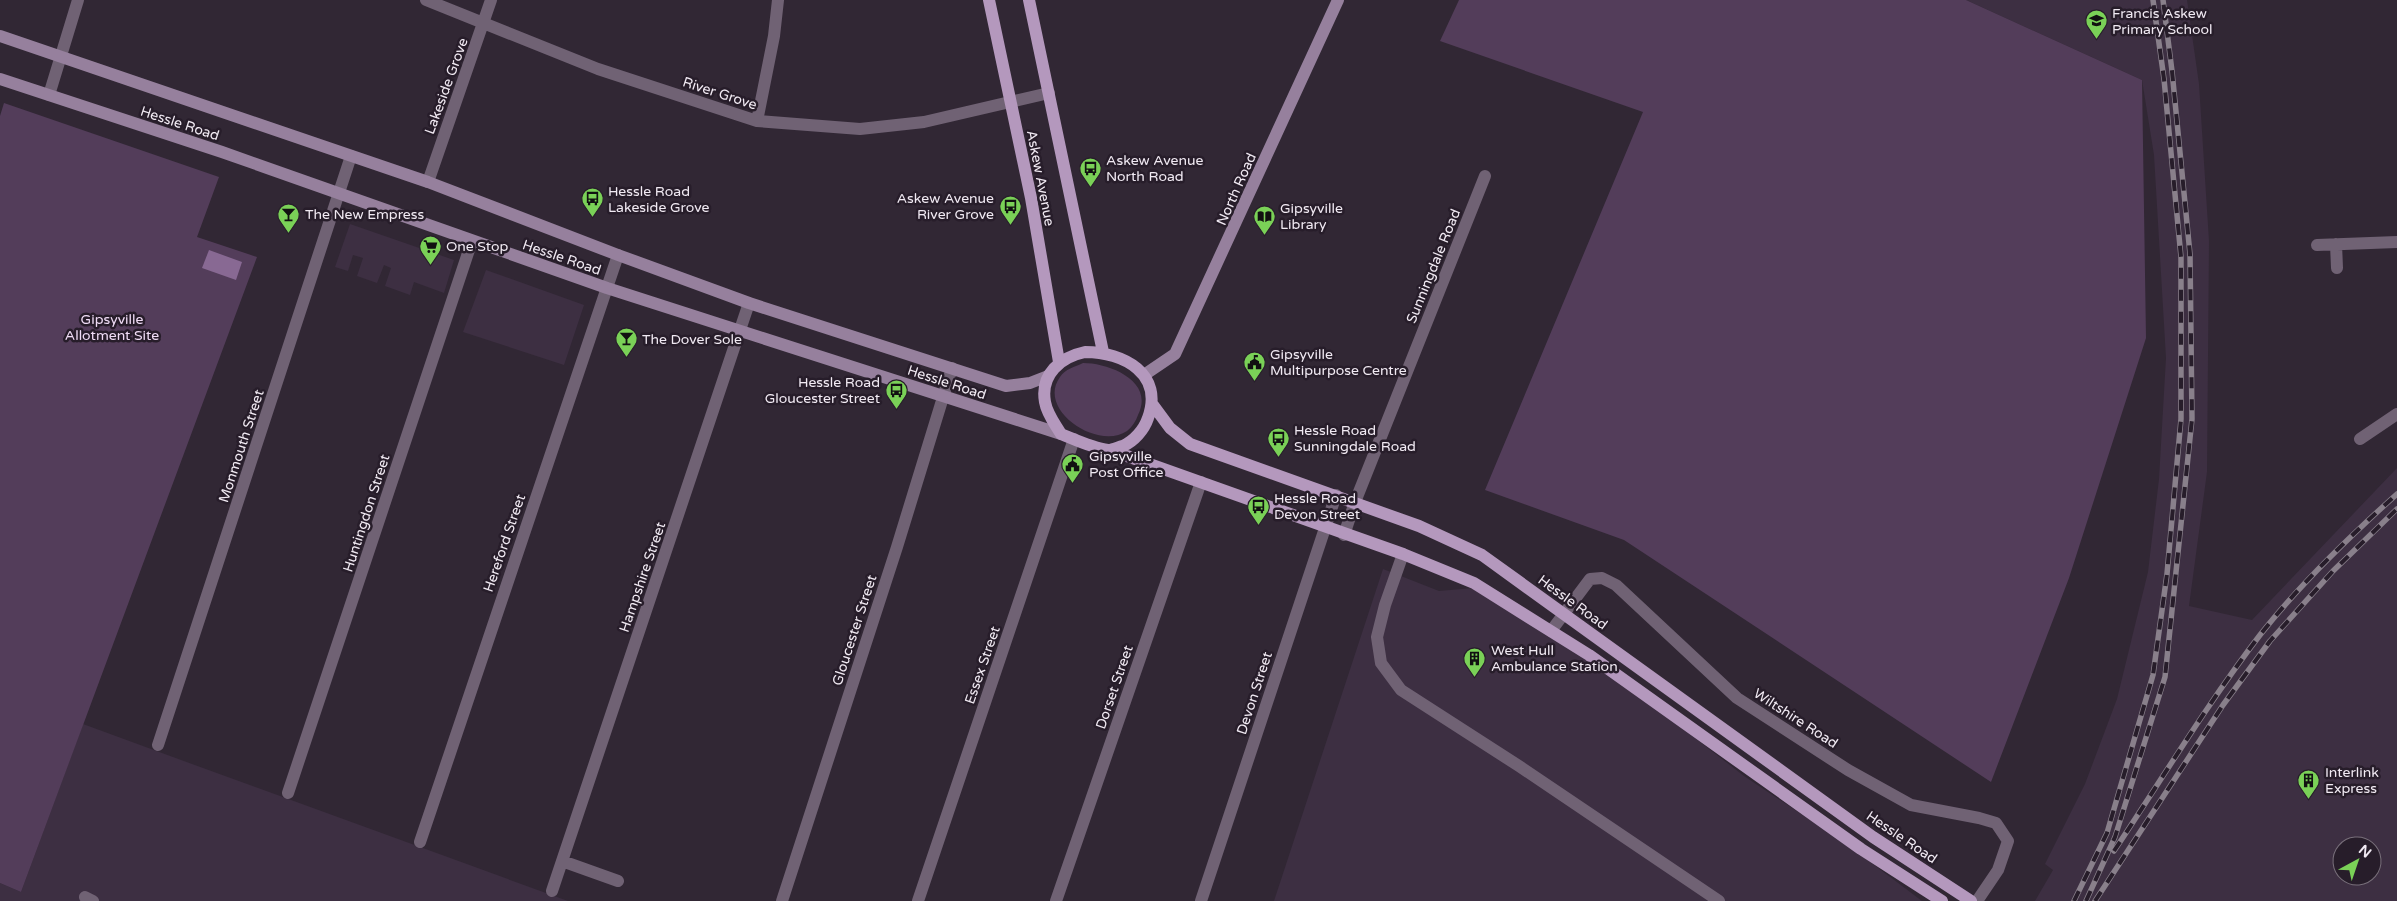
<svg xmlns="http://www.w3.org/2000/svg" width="2397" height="901" font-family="'Varela Round',sans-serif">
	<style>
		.built { fill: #3d2f42; fill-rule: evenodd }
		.green { fill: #533d5a }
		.water { fill: #886993 }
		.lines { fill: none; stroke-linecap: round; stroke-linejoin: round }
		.street { stroke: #706274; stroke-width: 12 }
		.secondary { stroke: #96809d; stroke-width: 12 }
		.primary { stroke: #b498bd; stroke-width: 12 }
		.rail-casing { stroke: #89808b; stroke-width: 5.5 }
		.rail { stroke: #271d2a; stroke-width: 4; stroke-dasharray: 11; stroke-linecap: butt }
		.labels { text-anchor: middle; stroke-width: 5; stroke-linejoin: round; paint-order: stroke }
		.poi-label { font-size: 14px; fill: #f1eaf3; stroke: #271d2a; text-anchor: start }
		.street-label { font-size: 14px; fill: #f1eaf3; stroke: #271d2a }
		.park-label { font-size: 14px; fill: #f0dcf6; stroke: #271d2a }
	</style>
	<rect width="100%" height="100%" fill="#312734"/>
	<path class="built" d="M1966 0H2187L2199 84 2209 241 2207 472 2189 606 2252 620 2397 468V901H2035L2053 870 2045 864 2085 784 2117 699 2148 572 2159 479 2166 358 2154 155 2142 80ZM2342 846H2372V876H2342Z
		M350 224 454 260 444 293 414 282 410 295 385 286 391 268 384 265 377 283 357 276 363 258 353 255 348 271 335 267Z
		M486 270 584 305 564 365 463 332Z
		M1383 569 1439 591 1473 588 1558 639 1646 700 1744 776 1845 843 1922 901H1274Z
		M83 724 192 764 568 901H0V883L21 892Z"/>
	<path class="green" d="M1459 0H1966L2142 80 2146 338 2069 578 1991 782 1624 540 1485 490 1643 112 1440 41Z
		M4 103 219 177 197 237 257 257 21 892 0 883V116Z
		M1083 363C1109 363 1155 381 1138 415 1136 421 1132 427 1127 431 1098 451 1036 410 1060 377 1065 369 1075 367 1083 363Z"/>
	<path class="water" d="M209 250 242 262 236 280 202 268Z"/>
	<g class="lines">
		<path class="street" d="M426 0 598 69 757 121 860 129 924 122 1049 93
			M49 95 78 0
			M757 121 774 36 778 0
			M428 182 491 0
			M2336 244 2337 268
			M2317 245 2397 242
			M2360 439 2397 414
			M1344 535 1355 502 1485 176
			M1403 554 1385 605 1377 637 1381 663 1401 690 1519 766 1719 901
			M1551 631 1590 579 1602 578 1616 585 1737 698 1848 770 1911 805 1979 818 1996 823 2008 841 1998 870 1977 901
			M158 745 351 156
			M288 793 472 241
			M420 842 618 255
			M562 861 618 881
			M552 891 749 303
			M85 897 93 901
			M782 901 897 547 952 368
			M918 901 1074 439
			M1056 901 1201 482
			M1201 901 1336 495"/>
		<path class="secondary" d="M0 36 428 182 618 255 749 303 1006 386 1030 383 1048 376
			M0 79 222 152 607 288 1061 434
			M1144 375 1175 354 1338 0"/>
		<path class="primary" d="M989 0 1031 198 1059 362
			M1029 0 1103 352
			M1085 352C1124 352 1164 374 1148 418 1144 430 1134 441 1123 446 1118 447 1113 450 1108 450 1093 448 1076 440 1061 434 1055 424 1047 414 1045 402 1040 374 1061 357 1085 352Z
			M1153 405 1170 428 1190 444 1419 526 1482 555 1873 837 1971 901
			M1110 450 1403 554 1474 583 1589 655 1861 849 1942 901"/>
		<defs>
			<path id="rail" d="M2114 851C2162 779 2207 704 2260 635 2300 584 2349 537 2397 494
				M2074 901 2107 833 2153 675 2167 574 2181 419V257L2164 79 2153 0
				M2086 901 2115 837 2165 677 2192 419 2190 254 2172 71 2163 0
				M2095 901 2223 705 2270 641 2333 571 2397 509"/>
		</defs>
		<use href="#rail" class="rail-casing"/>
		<use href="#rail" class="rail"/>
	</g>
	<defs>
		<symbol id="school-pin" viewBox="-11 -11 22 30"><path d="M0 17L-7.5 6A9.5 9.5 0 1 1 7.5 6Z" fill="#7ad157" stroke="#271d2a"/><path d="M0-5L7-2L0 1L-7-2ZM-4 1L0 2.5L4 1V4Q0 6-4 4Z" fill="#111"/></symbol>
		<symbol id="bus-pin" viewBox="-11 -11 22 30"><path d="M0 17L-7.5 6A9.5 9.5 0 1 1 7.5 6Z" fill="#7ad157" stroke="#271d2a"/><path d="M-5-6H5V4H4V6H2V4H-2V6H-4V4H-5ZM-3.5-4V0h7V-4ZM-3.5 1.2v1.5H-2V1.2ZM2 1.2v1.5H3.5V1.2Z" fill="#111"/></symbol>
		<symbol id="bar-pin" viewBox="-11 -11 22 30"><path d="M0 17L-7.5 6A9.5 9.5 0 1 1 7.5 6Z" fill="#7ad157" stroke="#271d2a"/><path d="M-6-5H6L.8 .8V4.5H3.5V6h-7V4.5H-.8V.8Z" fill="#111"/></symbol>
		<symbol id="library-pin" viewBox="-11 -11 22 30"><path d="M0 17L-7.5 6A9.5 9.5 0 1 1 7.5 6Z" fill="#7ad157" stroke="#271d2a"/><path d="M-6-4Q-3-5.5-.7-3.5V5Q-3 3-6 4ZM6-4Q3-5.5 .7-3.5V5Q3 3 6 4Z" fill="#111"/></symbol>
		<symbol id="supermarket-pin" viewBox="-11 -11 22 30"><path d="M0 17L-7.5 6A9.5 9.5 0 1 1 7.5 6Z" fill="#7ad157" stroke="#271d2a"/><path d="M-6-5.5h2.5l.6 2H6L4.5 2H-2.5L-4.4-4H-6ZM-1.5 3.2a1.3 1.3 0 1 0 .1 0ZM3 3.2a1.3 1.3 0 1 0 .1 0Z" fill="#111"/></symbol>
		<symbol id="civic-pin" viewBox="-11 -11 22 30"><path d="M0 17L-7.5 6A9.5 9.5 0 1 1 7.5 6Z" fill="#7ad157" stroke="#271d2a"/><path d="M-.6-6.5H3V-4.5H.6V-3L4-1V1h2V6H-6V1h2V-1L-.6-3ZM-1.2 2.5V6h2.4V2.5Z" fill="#111"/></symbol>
		<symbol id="building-pin" viewBox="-11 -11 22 30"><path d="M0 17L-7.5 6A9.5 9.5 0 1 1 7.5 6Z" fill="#7ad157" stroke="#271d2a"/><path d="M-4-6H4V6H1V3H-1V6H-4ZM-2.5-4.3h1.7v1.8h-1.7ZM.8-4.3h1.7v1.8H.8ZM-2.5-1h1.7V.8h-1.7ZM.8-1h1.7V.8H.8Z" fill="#111"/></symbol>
	</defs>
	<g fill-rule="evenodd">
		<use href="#school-pin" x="2084" y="8" width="25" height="34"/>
		<use href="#bus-pin" x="1078" y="156" width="25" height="34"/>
		<use href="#bus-pin" x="580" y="186" width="25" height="34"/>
		<use href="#bus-pin" x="998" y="194" width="25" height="34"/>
		<use href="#bar-pin" x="276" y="202" width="25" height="34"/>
		<use href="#library-pin" x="1252" y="204" width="25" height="34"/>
		<use href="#supermarket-pin" x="418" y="234" width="25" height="34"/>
		<use href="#bar-pin" x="614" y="326" width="25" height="34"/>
		<use href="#civic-pin" x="1242" y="350" width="25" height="34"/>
		<use href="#bus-pin" x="884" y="378" width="25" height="34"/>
		<use href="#bus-pin" x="1266" y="426" width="25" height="34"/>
		<use href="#civic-pin" x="1060" y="452" width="25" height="34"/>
		<use href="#bus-pin" x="1246" y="494" width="25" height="34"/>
		<use href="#building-pin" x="1462" y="646" width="25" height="34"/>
		<use href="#building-pin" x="2296" y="768" width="25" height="34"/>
	</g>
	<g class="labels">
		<g class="poi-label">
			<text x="2112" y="18">Francis Askew<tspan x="2112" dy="16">Primary School</tspan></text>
			<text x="1106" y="165">Askew Avenue<tspan x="1106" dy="16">North Road</tspan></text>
			<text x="608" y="196">Hessle Road<tspan x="608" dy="16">Lakeside Grove</tspan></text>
			<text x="994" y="203" text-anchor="end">Askew Avenue<tspan x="994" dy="16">River Grove</tspan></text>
			<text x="1280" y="213">Gipsyville<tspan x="1280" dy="16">Library</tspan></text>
			<text x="305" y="219">The New Empress</text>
			<text x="446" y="251">One Stop</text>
			<text x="642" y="344">The Dover Sole</text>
			<text x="1270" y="359">Gipsyville<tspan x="1270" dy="16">Multipurpose Centre</tspan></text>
			<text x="880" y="387" text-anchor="end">Hessle Road<tspan x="880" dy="16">Gloucester Street</tspan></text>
			<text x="1294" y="435">Hessle Road<tspan x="1294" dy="16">Sunningdale Road</tspan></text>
			<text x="1089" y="461">Gipsyville<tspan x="1089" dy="16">Post Office</tspan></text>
			<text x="1274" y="503">Hessle Road<tspan x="1274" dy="16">Devon Street</tspan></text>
			<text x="1491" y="655">West Hull<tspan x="1491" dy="16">Ambulance Station</tspan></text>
			<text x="2325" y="777">Interlink<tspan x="2325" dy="16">Express</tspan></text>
		</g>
		<g class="street-label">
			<text transform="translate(446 86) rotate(-70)" y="5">Lakeside Grove</text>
			<text transform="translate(720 93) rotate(18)" y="5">River Grove</text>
			<text transform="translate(180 123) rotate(18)" y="5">Hessle Road</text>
			<text transform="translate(1041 178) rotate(79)" y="5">Askew Avenue</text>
			<text transform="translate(1236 189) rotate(-66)" y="5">North Road</text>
			<text transform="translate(562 257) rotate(19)" y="5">Hessle Road</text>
			<text transform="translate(1433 266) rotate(-68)" y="5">Sunningdale Road</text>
			<text transform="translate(947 382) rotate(18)" y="5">Hessle Road</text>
			<text transform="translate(241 446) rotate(-72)" y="5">Monmouth Street</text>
			<text transform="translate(366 513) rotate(-72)" y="5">Huntingdon Street</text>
			<text transform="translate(504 543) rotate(-71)" y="5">Hereford Street</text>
			<text transform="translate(642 577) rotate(-71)" y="5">Hampshire Street</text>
			<text transform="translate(1573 602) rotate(36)" y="5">Hessle Road</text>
			<text transform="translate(854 630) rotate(-72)" y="5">Gloucester Street</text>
			<text transform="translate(982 665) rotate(-71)" y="5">Essex Street</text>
			<text transform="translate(1114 687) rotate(-71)" y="5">Dorset Street</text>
			<text transform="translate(1254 693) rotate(-72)" y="5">Devon Street</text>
			<text transform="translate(1796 718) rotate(33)" y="5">Wiltshire Road</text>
			<text transform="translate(1902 837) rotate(34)" y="5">Hessle Road</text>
		</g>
		<g class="park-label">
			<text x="112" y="324">Gipsyville<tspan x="112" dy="16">Allotment Site</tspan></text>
		</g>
	</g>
	<g transform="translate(2357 861) rotate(40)"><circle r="24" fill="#271d2a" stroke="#786f7a"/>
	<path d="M0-4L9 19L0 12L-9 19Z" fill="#7ad157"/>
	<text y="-8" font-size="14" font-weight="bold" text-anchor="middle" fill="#f1eaf3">N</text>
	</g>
</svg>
